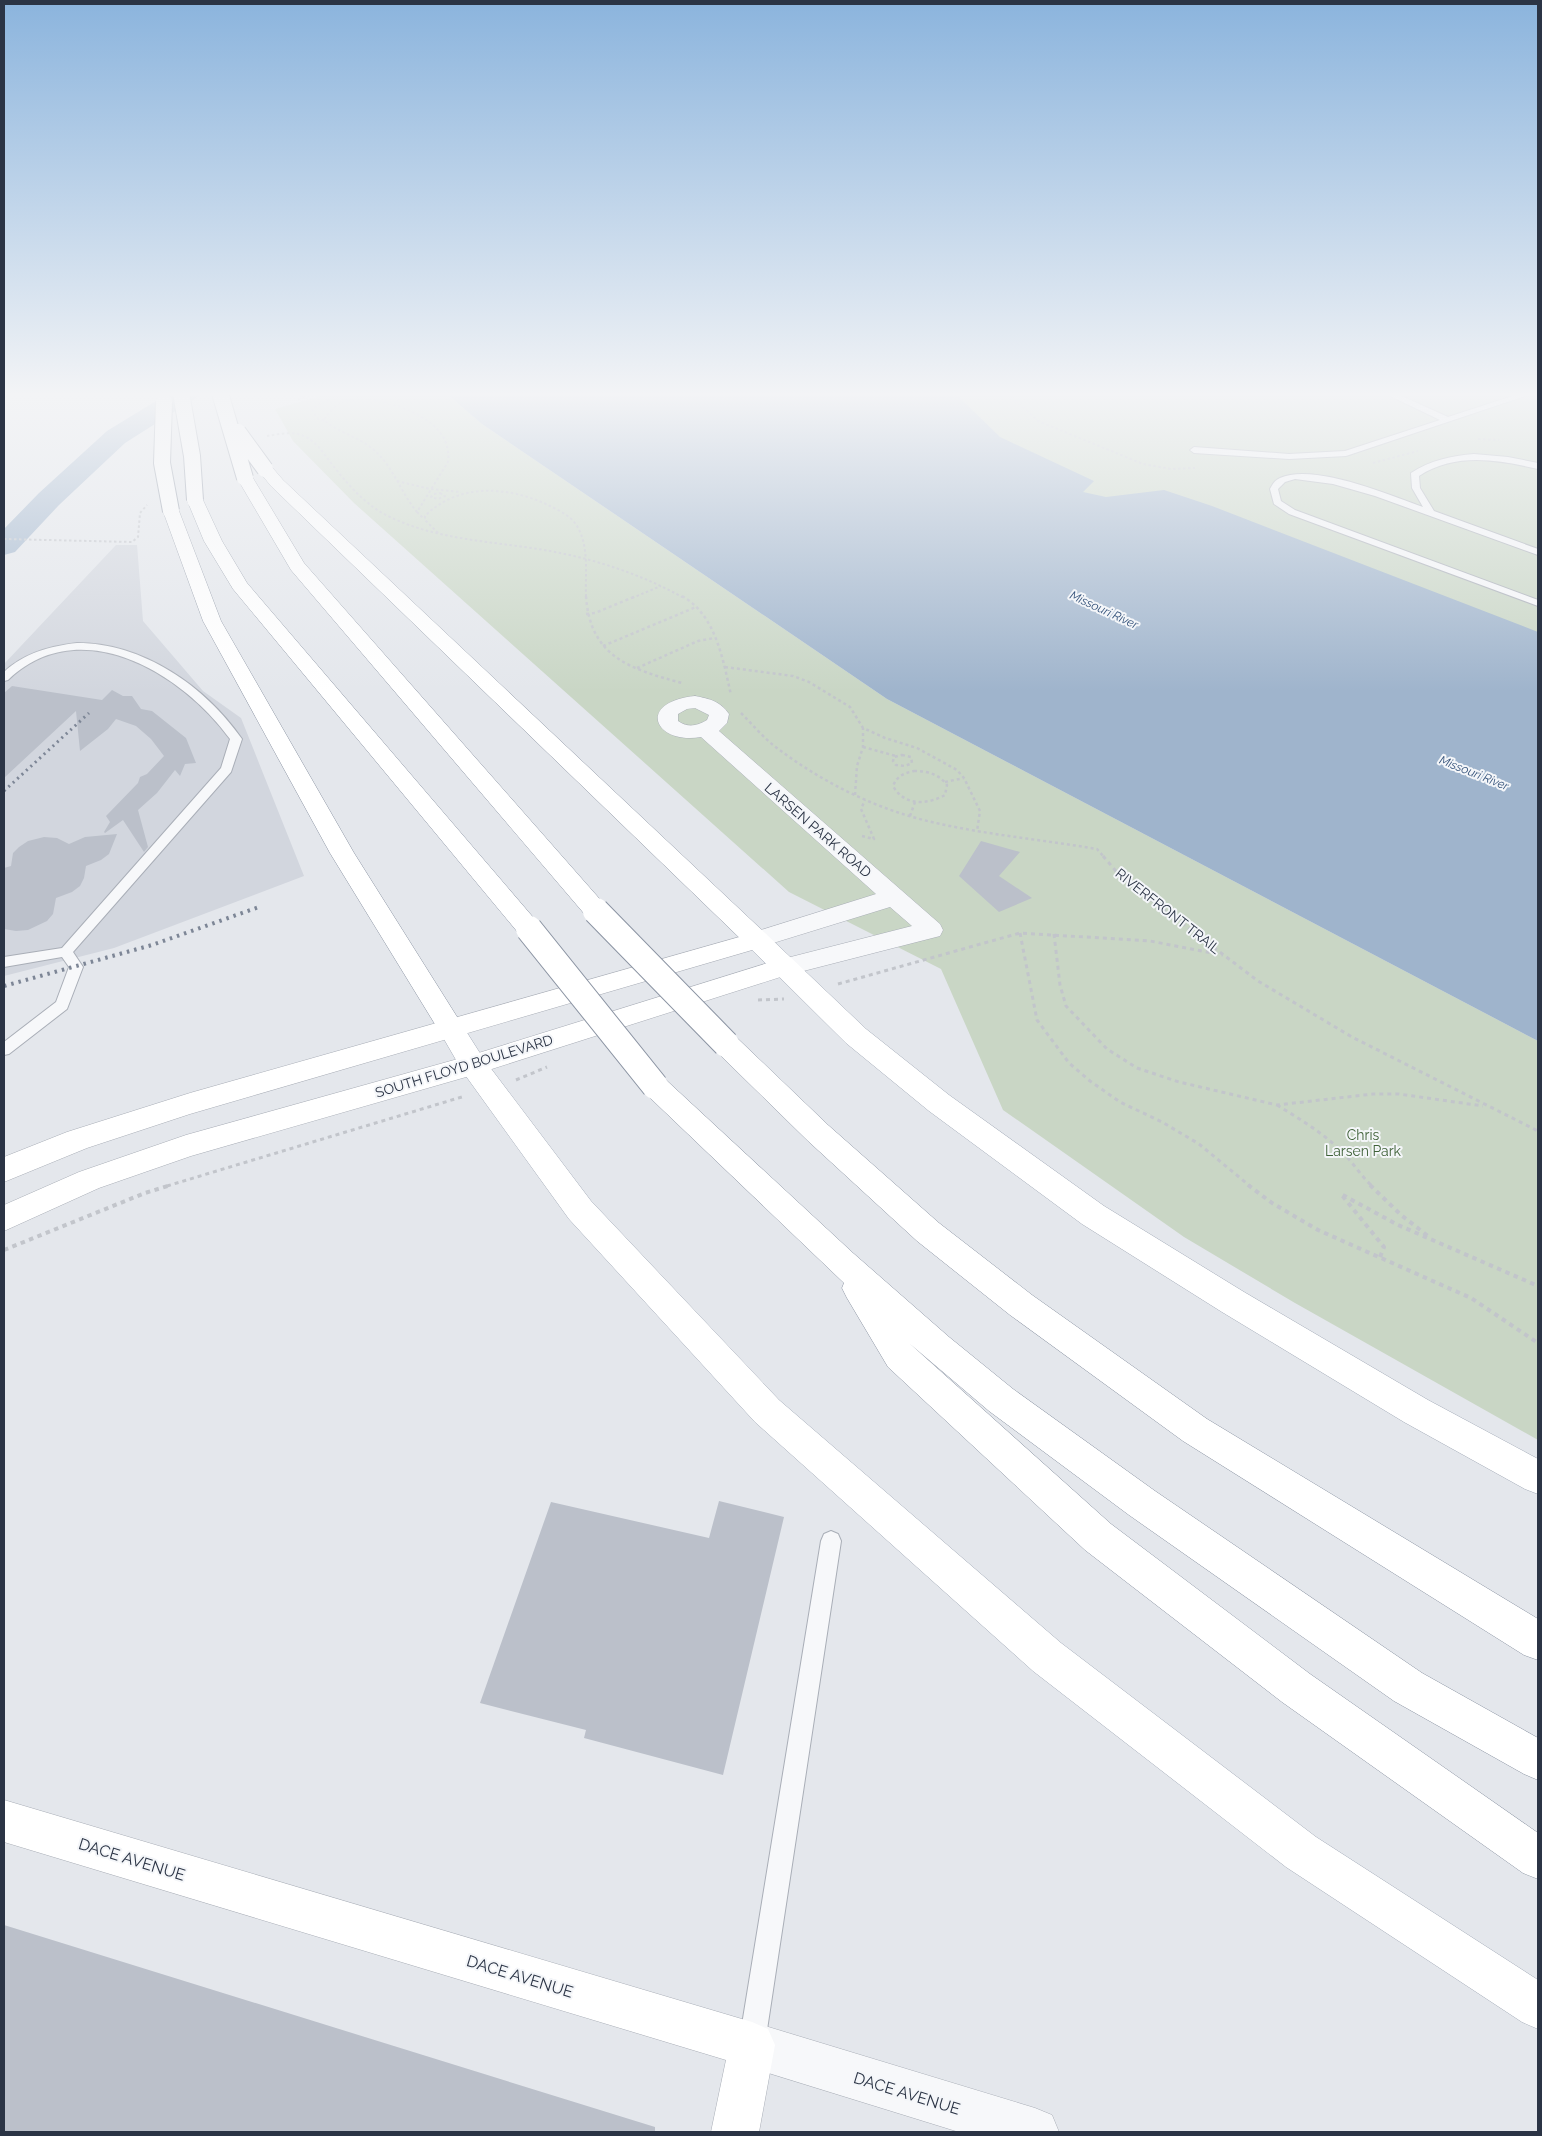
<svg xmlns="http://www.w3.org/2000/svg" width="1542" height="2136" font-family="Raleway,sans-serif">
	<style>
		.built { fill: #d2d6de }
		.green { fill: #c9d6c5 }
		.water { fill: #9fb4cc }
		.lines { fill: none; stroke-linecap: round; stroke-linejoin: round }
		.river { fill: #9fb4cc; fill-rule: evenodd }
		.building { fill: #bbc0ca }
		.lane-casing { stroke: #a9aeb7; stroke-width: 2 }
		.street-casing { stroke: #a9aeb7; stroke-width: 1 }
		.secondary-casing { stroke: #a9aeb7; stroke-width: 1 }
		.primary-casing { stroke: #a3abb8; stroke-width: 1 }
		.highway-casing { stroke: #8b94a3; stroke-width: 1 }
		.path-far3 { stroke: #c2c5cb; stroke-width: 2; stroke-dasharray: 2.5 2.5; stroke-linecap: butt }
		.path-far2 { stroke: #c2c5cb; stroke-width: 2.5; stroke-dasharray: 3 3; stroke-linecap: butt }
		.path-far1 { stroke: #c2c5cb; stroke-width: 3; stroke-dasharray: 4 4; stroke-linecap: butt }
		.path { stroke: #c2c5cb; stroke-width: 4; stroke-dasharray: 4.5 4.5; stroke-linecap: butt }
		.lane { fill: #f7f8fa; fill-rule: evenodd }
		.street { fill: #f7f8fa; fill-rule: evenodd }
		.secondary { fill: #fff; fill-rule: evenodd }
		.primary { fill: #fff; fill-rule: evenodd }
		.highway { fill: #fff; fill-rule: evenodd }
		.rail-far1 { stroke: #7d8696; stroke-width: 3; stroke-dasharray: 2 4; stroke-linecap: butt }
		.rail { stroke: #7d8696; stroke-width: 4; stroke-dasharray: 2.5 5; stroke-linecap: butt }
		.highway-bridge-far1-casing { stroke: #8b94a3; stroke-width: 18; stroke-linecap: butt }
		.highway-bridge-casing { stroke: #8b94a3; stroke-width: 28; stroke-linecap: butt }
		.highway-bridge-far1 { stroke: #fff; stroke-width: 16 }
		.highway-bridge { stroke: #fff; stroke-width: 26 }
		.labels { text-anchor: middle; stroke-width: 4; stroke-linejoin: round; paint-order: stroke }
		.far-water-label { font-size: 12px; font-style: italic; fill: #34527a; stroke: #f4f6f9 }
		.street-label { font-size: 14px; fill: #2b3445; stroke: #f4f6f9 }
		.park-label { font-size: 14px; fill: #3f6138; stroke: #f4f6f9 }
		.near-street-label { font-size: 16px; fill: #2b3445; stroke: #f4f6f9 }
	</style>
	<rect width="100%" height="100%" fill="#e4e7ec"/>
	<path class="built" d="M116 545H137L143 621 203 691 241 718 304 876 114 948 4 976V664Z"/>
	<path class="green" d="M331 393H446L482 424 887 699 1538 1041V1440L1295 1303 1184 1237 1003 1110 941 969 789 892 354 503 293 441 275 409Z
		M851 393H1538V692Z"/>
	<path class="water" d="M446 393H955L1000 437 1094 481 1083 492 1106 497 1164 490 1212 506 1538 632V1041L887 699 482 424Z"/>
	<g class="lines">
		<path class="river" d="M169 393H200L196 398 125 443 59 505 15 552 4 555V529L39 493 107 431Z"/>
	</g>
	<path class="building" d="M12 686 102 700 112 690 123 696H132L141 709 152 711 186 738 196 763 185 764 180 776 175 770 157 793 138 810 148 847 144 852 123 820 105 833 104 832 110 822 106 816 138 783 140 777 147 774 164 756 151 739 136 726 116 719 108 729 80 751 76 711 4 778V693Z
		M117 834 109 854 101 860 86 866 84 878 80 886 72 892 56 898 53 914 47 921 28 930 16 931 4 929V868L11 866 13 853 19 847 28 841 44 837 57 838 69 844 85 837Z
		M981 841 1020 852 999 876 1032 898 999 912 959 876Z
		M719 1501 784 1517 723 1775 584 1738 586 1730 480 1703 551 1502 709 1538Z
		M4 1925 655 2127V2132H4Z"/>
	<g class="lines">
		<defs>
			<path id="lane" d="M1384 393H1395L1448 417 1522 393H1534L1346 456 1289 459 1194 453 1190 450 1194 447 1289 454 1345 451 1440 420Z
				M1474 454 1508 457 1538 463V469C1498 460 1456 452 1419 476L1420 488 1434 511 1538 549V555L1375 496 1333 484 1295 479 1285 482 1278 489 1281 501 1295 510 1538 600V606L1289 514 1274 504 1270 489C1272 485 1275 480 1280 478 1314 463 1389 495 1423 507L1412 488 1411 473C1431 460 1451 456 1474 454Z
				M77 643C143 643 205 686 242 739L231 772 73 952 83 967 67 1009 9 1054 4 1055V1042L56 1002 69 967 62 957 4 967V957L62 948 221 768 230 739C182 673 80 611 8 680L4 681V672C24 653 50 646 77 643Z
				M831 1531 838 1534 841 1541 765 2043 761 2052 752 2056 743 2052 739 2043 821 1541 824 1534Z"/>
			<path id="street" d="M695 696C710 699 720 701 729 714L727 723 719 731 940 924 943 930 940 936 784 976 775 973 771 967 775 961 912 926 890 907 757 948 748 946 744 940 748 934 876 894 701 737C654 745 636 702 695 696ZM695 708 709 715 707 720C697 726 688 728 678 721V714L687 709Z
				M752 2022 1035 2108 1052 2115 1059 2132H959L752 2068 736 2061 729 2045 736 2029Z"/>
			<path id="secondary" d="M757 932 766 934 770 940 766 946 190 1114 87 1148 4 1182V1157L67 1132 190 1093Z
				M784 958 793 961 797 967 793 973 473 1075 191 1156 99 1188 4 1231V1205L79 1172 186 1135 472 1055Z
				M4 1800 752 2022 768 2029 775 2045 759 2132H711L726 2060 4 1842Z"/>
			<path id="primary" d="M757 932 766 934 866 1029 949 1095 1104 1206 1244 1292 1428 1400 1538 1459V1494L1525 1489 1404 1422 1222 1312 1082 1224 929 1111 846 1043 748 946 744 940 748 934Z
				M450 1017 459 1020 483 1058 591 1201 779 1400 1061 1643 1316 1837 1538 1980V2029L1522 2022 1286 1867 1033 1671 755 1422 569 1219 463 1072 437 1027 441 1020Z"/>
			<path id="highway" d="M265 464 271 466 283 480 766 934 770 940 766 946 757 948 748 946 271 486 257 469 259 466Z
				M245 473 251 475 253 478 304 563 605 905 608 911 605 917 596 919 587 917 291 570 237 478 239 475Z
				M195 495 201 496 203 500 222 541 247 583 538 923 541 929 538 935 529 937 520 935 233 589 204 541 187 500 189 496Z
				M171 506 177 507 179 511 221 621 354 853 459 1020 463 1027 459 1034 450 1037 441 1034 330 853 203 621 163 511 165 507Z
				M726 1034 736 1037 828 1125 939 1223 1032 1295 1207 1419 1538 1619V1660L1524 1655 1183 1441 1010 1315 917 1241 808 1141 716 1051 712 1044 716 1037Z
				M655 1076 665 1079 853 1253 949 1337 1013 1389 1155 1491 1422 1673 1538 1738V1780L1524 1774 1394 1701 1129 1515 989 1411 909 1343 1111 1524 1310 1674 1538 1833V1879L1523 1873 1282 1702 1085 1550 888 1367 847 1298 842 1288 844 1283 645 1093 641 1086 645 1079Z"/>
		</defs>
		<use href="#lane" class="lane-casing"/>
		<use href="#street" class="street-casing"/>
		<use href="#secondary" class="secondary-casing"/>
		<use href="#primary" class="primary-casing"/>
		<use href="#highway" class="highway-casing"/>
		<path class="path-far3" d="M309 393 299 399 324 393
			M391 393 397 398 399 406
			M1008 393 1038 421 1143 464 1171 469 1195 468
			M4 398 12 393
			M356 398 373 393
			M369 399C401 405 453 421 448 462L417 512C401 493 394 468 375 451 360 437 339 433 324 420 338 399 345 400 369 399Z
			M324 420 318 419 312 410 321 403 346 393
			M267 436C279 434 293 431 304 436 317 442 323 453 331 463 346 482 363 503 386 515 435 540 491 541 544 550 592 558 641 574 684 598
			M1478 439 1499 440
			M1373 463 1418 451
			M397 481 430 489 461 492
			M440 493 445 496 438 499 431 497 434 494Z
			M417 512 424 519
			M438 533 425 520V516C458 483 506 486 546 504 556 509 568 514 575 523 590 544 585 573 586 598
			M4 539 132 542 138 537 140 513 147 505
			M632 598 661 586"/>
		<path class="path-far2" d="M586 596C590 657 630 669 682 683
			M682 596C716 615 723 660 731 695
			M586 614 595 613 636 596
			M603 646 696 607
			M725 667 793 676 809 682 850 707 863 728 885 738 917 748 957 770 964 778 980 811 977 831
			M637 668 698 641 714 638
			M741 713C752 724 762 736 773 745 821 782 877 810 936 823 989 835 1044 840 1097 849L1104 857
			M863 747 896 756
			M902 755 911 757 912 763 905 766 896 765 893 761 894 757Z
			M914 771C927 771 939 774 947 785L945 795C927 805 904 806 893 786 897 776 904 773 914 771Z
			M945 782 964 778
			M855 795 857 766 863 747V728
			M910 816 915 802
			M862 836 874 839 861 809 865 800"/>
		<path class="path-far1" d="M1103 856 1121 877 1258 981 1352 1037 1538 1131
			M1020 933 1037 1020 1069 1063 1090 1081 1120 1102 1162 1122 1199 1144 1250 1186
			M1054 934 1060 985 1066 1006 1107 1049 1137 1068 1179 1082 1277 1105 1373 1094H1399L1483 1106
			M838 984 1020 933 1150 941 1223 955
			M758 1000 784 999
			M516 1080 547 1067
			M1277 1105C1298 1118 1320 1131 1338 1148 1351 1159 1359 1174 1372 1186
			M167 1186 465 1096"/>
		<path class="path" d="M1248 1185 1272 1203 1318 1230 1471 1298 1538 1343
			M1370 1185 1401 1215 1428 1236
			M4 1250 145 1193 171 1185
			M1380 1257 1384 1247 1341 1194 1398 1225 1538 1286"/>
		<use href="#lane" class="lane"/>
		<use href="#street" class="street"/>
		<use href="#secondary" class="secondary"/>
		<use href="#primary" class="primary"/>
		<use href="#highway" class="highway"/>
		<path class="rail-far1" d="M4 791 89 713"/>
		<path class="rail" d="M4 986 152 945 259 907"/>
		<defs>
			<path id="highway-bridge-far1" d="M181 393 192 456 195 500
				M220 393 245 478
				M164 402 162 463 171 511
				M238 432 265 469"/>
			<path id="highway-bridge" d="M596 911 726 1044
				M529 929 655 1086"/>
		</defs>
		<use href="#highway-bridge-far1" class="highway-bridge-far1-casing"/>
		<use href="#highway-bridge" class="highway-bridge-casing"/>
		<use href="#highway-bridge-far1" class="highway-bridge-far1"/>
		<use href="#highway-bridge" class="highway-bridge"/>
	</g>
	<linearGradient id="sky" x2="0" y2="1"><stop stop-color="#8bb4dd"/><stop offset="0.57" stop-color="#f3f4f6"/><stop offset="1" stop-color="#f3f4f6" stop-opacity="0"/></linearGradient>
	<rect width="1542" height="692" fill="url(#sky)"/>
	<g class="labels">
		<g class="far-water-label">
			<text transform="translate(1104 610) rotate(25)" y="4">Missouri River</text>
			<text transform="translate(1474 773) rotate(22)" y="4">Missouri River</text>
		</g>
		<g class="street-label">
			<text transform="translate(818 830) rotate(41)" y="5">LARSEN PARK ROAD</text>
			<text transform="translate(1168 911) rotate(38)" y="5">RIVERFRONT TRAIL</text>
			<text transform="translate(464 1066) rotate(-17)" y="5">SOUTH FLOYD BOULEVARD</text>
		</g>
		<g class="park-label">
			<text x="1363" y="1140">Chris<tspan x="1363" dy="16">Larsen Park</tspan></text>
		</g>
		<g class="near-street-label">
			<text transform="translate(132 1859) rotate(17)" y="6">DACE AVENUE</text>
			<text transform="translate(520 1976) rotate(17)" y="6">DACE AVENUE</text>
			<text transform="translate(907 2093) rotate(17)" y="6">DACE AVENUE</text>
		</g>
	</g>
	<rect width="1542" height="2136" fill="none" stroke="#2b3445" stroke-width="10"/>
</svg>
